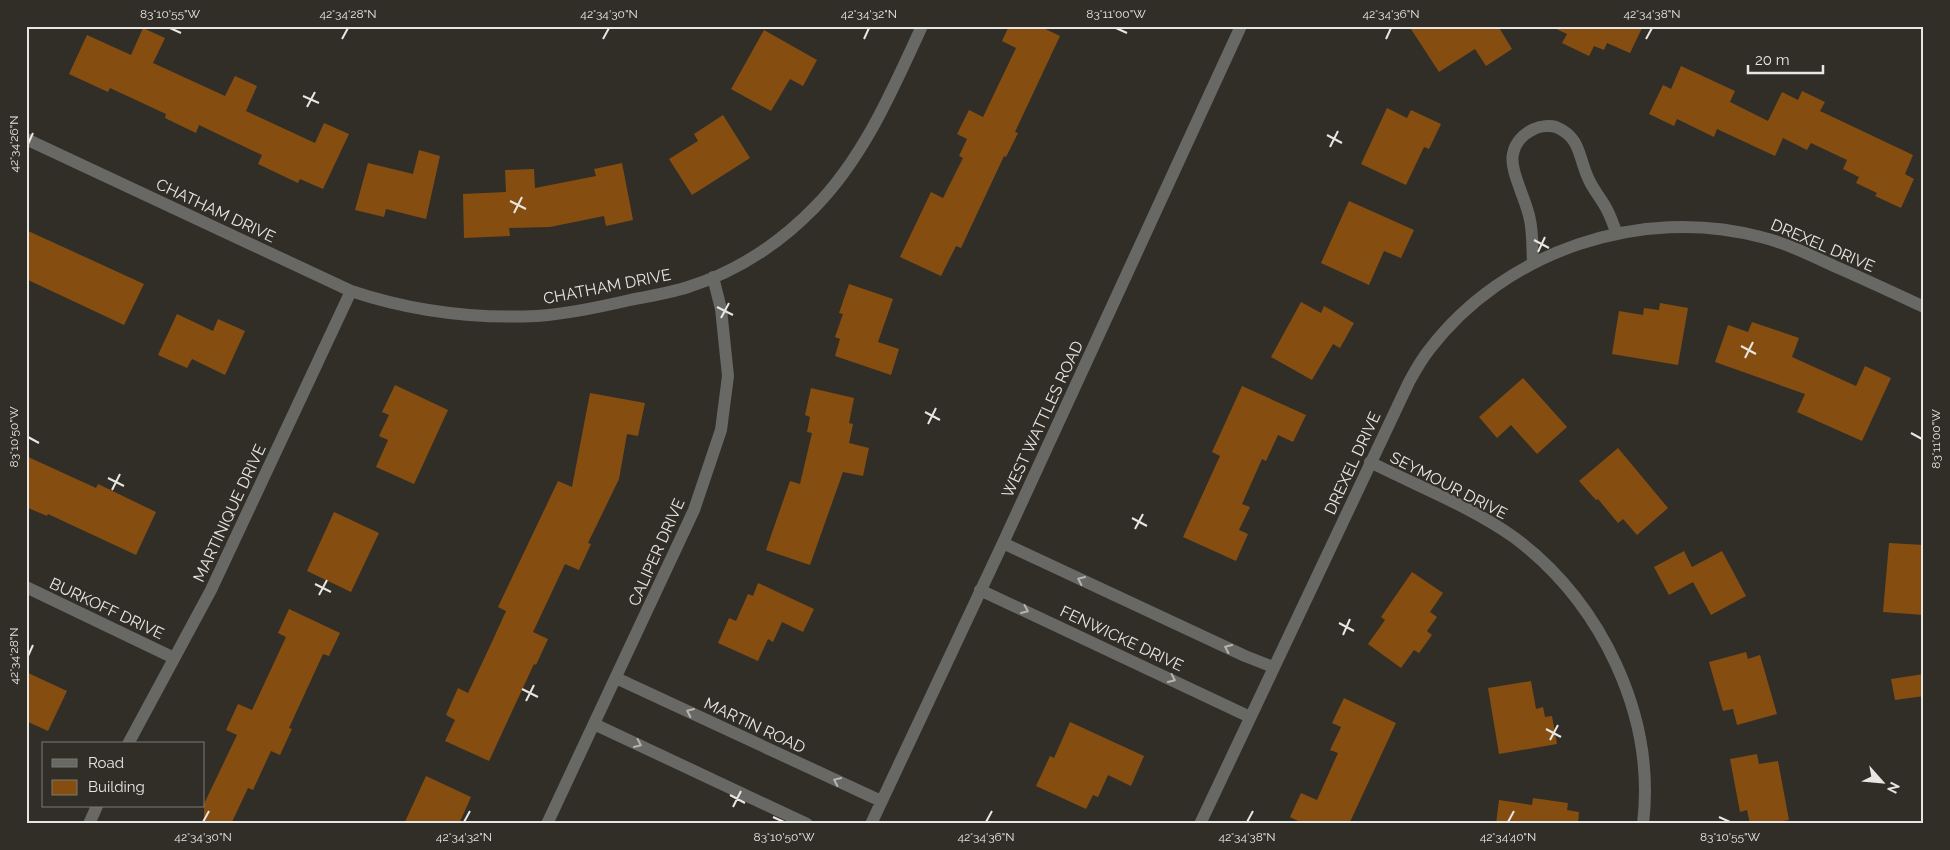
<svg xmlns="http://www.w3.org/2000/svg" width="1950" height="850" font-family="Raleway,sans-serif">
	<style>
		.building { fill: #854e10 }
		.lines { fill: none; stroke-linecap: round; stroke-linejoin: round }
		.minor { stroke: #686865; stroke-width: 12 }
		.oneway { stroke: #b5b4b1 }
		.ticks { fill: none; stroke: #e8e6e3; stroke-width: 2 }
		.labels { text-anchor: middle; stroke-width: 4; stroke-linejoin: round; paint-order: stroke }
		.street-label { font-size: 16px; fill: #e8e6e3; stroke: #312e28 }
		.neatline { fill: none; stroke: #e8e6e3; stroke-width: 2 }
		.ticks-label { font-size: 12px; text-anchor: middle; fill: #e8e6e3 }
	</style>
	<rect width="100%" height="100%" fill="#312e28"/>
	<path class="building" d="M1009 26H1039L1060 36 1015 132 1018 133 1006 157 1004 156 961 248 956 246 941 276 900 257 931 192 943 198 963 158 959 156 967 139 957 134 969 110 983 117 1016 48 1002 41Z
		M1409 26H1498L1512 49 1486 66 1475 49 1439 72Z
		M1550 26H1643L1630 53 1607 43 1604 50 1594 46 1589 56 1562 43 1567 34Z
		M143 28 165 38 153 63 225 96 235 76 257 86 246 111 315 143 324 123 349 134 323 189 300 179 298 183 258 164 262 155 199 125 196 133 165 118 166 114 110 88 108 92 69 74 87 35 131 55Z
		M764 30 817 60 803 86 790 79 771 111 731 89Z
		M1681 66 1735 91 1730 102 1768 121 1782 92 1798 100 1802 91 1825 102 1820 111 1913 155 1905 174 1914 179 1901 208 1875 196 1877 193 1856 183 1859 177 1843 169 1847 160 1811 143 1807 150 1783 138 1775 156 1717 129 1714 137 1677 119 1674 126 1649 114 1663 85 1671 89Z
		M1387 108 1407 118 1411 110 1441 124 1429 149 1424 147 1406 185 1361 164Z
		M723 115 750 158 692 195 669 159 698 141 694 134Z
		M419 150 440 156 426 219 386 209 384 217 355 210 368 163 413 174Z
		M622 163 633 220 606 226 604 216 550 227 509 228 510 236 464 238 463 194 506 192 505 170 534 169 535 188 596 176 594 169Z
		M1349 201 1414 230 1401 258 1384 251 1369 285 1321 263Z
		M26 230 144 284 124 325 26 279Z
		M849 284 893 299 878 342 899 349 891 375 835 356 840 339 835 337 843 314 839 313Z
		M1301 302 1321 313 1324 306 1354 323 1340 348 1333 344 1312 380 1271 357Z
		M1660 303 1688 308 1678 365 1612 354 1619 311 1643 315 1644 308 1659 310Z
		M177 314 213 331 218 319 245 331 225 375 192 359 187 368 158 355Z
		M1752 322 1799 338 1792 357 1856 386 1865 366 1891 378 1862 441 1797 412 1805 394 1715 362 1728 325 1748 332Z
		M1523 378 1567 427 1537 454 1511 425 1497 438 1479 417Z
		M395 385 448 410 414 484 376 467 388 440 379 436 389 415 382 412Z
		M1242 386 1306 415 1293 442 1278 435 1266 461 1262 459 1242 504 1250 507 1239 530 1248 534 1236 561 1183 537 1220 456 1212 452Z
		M811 388 854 398 849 423 853 424 849 443 869 448 863 476 843 472 810 565 766 550 790 481 800 484 812 433 807 432 810 417 805 415Z
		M590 393 645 403 638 436 627 434 619 479 588 543 591 544 579 570 565 564 533 632 548 639 536 665 534 664 489 761 445 741 455 720 446 715 458 688 468 693 491 644 506 611 498 607 558 481 572 487Z
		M1618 448 1668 508 1637 535 1623 519 1618 523 1598 499 1596 500 1579 481Z
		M26 456 96 488 98 484 156 512 136 555 48 514 47 516 26 507Z
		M334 512 379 533 351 592 307 571Z
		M1889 543 1924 545V615L1883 612Z
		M1684 551 1692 567 1722 551 1746 596 1711 615 1693 582 1669 595 1654 567Z
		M1412 572 1443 593 1430 612 1437 617 1427 631 1432 635 1419 653 1414 650 1401 668 1368 644 1385 620 1381 617Z
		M758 583 814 609 803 632 782 622 773 642 768 639 758 661 718 643 729 618 736 621 748 594 753 596Z
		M289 609 340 633 329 656 323 654 289 728 292 729 280 755 271 751 253 790 248 788 231 824H204V804L237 735 226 730 238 704 252 710 286 637 278 633Z
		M1746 652 1748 659 1760 655 1777 714 1737 725 1733 709 1723 711 1709 662Z
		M26 672 67 691 48 731 26 721Z
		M1924 674V696L1895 700 1891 679Z
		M1531 681 1536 709 1543 707 1545 717 1552 716 1557 744 1499 754 1488 688Z
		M1344 698 1396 723 1349 824H1304L1290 817 1301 793 1317 800 1338 753 1330 750 1341 727 1332 723Z
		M1070 722 1144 756 1131 786 1108 775 1098 797 1093 795 1086 809 1036 786 1050 756 1054 758Z
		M1757 754 1759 764 1778 761 1789 820 1768 824H1750L1747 810 1740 812 1730 759Z
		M426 776 471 797 459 824H404Z
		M1533 798 1568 803 1567 810 1579 812 1578 824H1496L1499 800 1532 805Z"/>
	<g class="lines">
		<path class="minor" d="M26 139 351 291C411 311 474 319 537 316 567 314 600 307 630 300 649 296 670 293 688 287 736 272 780 243 815 207 864 157 893 89 922 26
			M1533 262C1532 248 1533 234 1530 220 1527 201 1509 170 1513 154 1515 143 1523 134 1534 129 1540 126 1550 125 1556 127 1582 138 1578 158 1589 180 1593 189 1600 197 1605 206 1610 214 1613 224 1617 234
			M1370 462C1417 486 1472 507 1515 538 1601 603 1656 715 1643 824
			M1003 543 1245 656 1273 667
			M26 587 174 658
			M980 590 1250 717
			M616 678 881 801
			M594 724 807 824
			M128 744 211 590 351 291
			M89 824 97 806
			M547 824 694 510 721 430 728 376 721 309 713 277
			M871 824 1003 543 1241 26
			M1200 824 1409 382C1415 371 1421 360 1429 350 1504 251 1641 205 1761 237 1786 243 1810 255 1834 266 1864 279 1894 293 1924 307"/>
	</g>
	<defs><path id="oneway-chevron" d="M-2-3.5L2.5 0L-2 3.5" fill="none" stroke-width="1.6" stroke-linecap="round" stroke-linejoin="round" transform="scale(1.25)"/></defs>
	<g class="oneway">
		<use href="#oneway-chevron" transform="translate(1081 580) rotate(-155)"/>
		<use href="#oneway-chevron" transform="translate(1025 610) rotate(24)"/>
		<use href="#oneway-chevron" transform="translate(1228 648) rotate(-155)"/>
		<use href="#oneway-chevron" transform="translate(1172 679) rotate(25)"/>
		<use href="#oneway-chevron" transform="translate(690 712) rotate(-155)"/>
		<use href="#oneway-chevron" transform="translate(638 744) rotate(25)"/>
		<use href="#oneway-chevron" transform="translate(837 781) rotate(-155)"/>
	</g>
	<path class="ticks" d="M170 28 181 33M1116 28 1127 33M342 39 348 28M603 39 609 28M864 39 869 28M1386 39 1391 28M1646 39 1652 28M303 96 319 103M307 107 315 92M1327 135 1342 143M28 144 33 133M1330 147 1338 131M510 201 526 209M514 213 522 197M1534 240 1549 248M1538 252 1545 237M717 307 733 315M721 318 729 303M1741 346 1756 354M1745 358 1753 342M925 412 940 420M928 424 936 408M1911 433 1922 439M28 437 39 443M108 478 124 486M112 490 120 474M1132 518 1147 526M1135 529 1143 514M315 584 331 592M319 595 327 580M1339 623 1354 631M1343 635 1350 619M28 656 33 645M522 689 538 697M526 701 534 685M1546 729 1561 737M1550 740 1558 725M730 795 745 803M733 807 741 791M773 817 784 822M1719 817 1730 822M203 822 209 811M464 822 470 811M986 822 992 811M1247 822 1253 811M1508 822 1514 811"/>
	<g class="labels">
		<g class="street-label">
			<text transform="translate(216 210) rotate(25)" y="6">CHATHAM DRIVE</text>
			<text transform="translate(1823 245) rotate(23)" y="6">DREXEL DRIVE</text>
			<text transform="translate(607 286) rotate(-11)" y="6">CHATHAM DRIVE</text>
			<text transform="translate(1042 419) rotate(-65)" y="6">WEST WATTLES ROAD</text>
			<text transform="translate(1352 463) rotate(-65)" y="6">DREXEL DRIVE</text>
			<text transform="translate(1449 485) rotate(27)" y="6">SEYMOUR DRIVE</text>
			<text transform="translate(229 513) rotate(-65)" y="6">MARTINIQUE DRIVE</text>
			<text transform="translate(656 552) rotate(-66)" y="6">CALIPER DRIVE</text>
			<text transform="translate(107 608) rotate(25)" y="6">BURKOFF DRIVE</text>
			<text transform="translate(1122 638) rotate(25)" y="6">FENWICKE DRIVE</text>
			<text transform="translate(755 725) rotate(25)" y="6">MARTIN ROAD</text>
		</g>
	</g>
	<rect width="1950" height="850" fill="none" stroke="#312e28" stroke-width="55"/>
	<rect x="42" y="742" width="162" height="65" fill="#312e28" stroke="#7a7873"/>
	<rect x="52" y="759" width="25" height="8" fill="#686865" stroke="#7a7873"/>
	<text x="88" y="768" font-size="15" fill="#e8e6e3">Road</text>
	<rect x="52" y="780" width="25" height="15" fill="#854e10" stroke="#7a7873"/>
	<text x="88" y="792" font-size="15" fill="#e8e6e3">Building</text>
	<g transform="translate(1882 782) rotate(117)" stroke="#312e28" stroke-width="4" paint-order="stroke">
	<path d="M0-4L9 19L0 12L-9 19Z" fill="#e8e6e3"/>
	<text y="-8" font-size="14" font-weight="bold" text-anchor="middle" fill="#e8e6e3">N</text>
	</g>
	<path d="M1748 65v8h75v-8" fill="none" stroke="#e8e6e3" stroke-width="2.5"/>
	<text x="1755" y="65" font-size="15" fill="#e8e6e3" stroke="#312e28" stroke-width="4" paint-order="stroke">20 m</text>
	<rect x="28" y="28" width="1894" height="794" class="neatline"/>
	<g class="ticks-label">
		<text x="170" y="18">83°10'55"W</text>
		<text x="348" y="18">42°34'28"N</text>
		<text x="609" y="18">42°34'30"N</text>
		<text x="869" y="18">42°34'32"N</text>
		<text x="1116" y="18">83°11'00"W</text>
		<text x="1391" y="18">42°34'36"N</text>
		<text x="1652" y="18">42°34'38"N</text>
		<text transform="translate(14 144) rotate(-90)" y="4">42°34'26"N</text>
		<text transform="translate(14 437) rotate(-90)" y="4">83°10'50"W</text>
		<text transform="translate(1936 439) rotate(-90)" y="4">83°11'00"W</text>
		<text transform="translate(14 656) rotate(-90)" y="4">42°34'28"N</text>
		<text x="203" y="841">42°34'30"N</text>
		<text x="464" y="841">42°34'32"N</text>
		<text x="784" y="841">83°10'50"W</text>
		<text x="986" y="841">42°34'36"N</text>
		<text x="1247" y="841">42°34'38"N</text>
		<text x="1508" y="841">42°34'40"N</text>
		<text x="1730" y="841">83°10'55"W</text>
	</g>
</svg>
